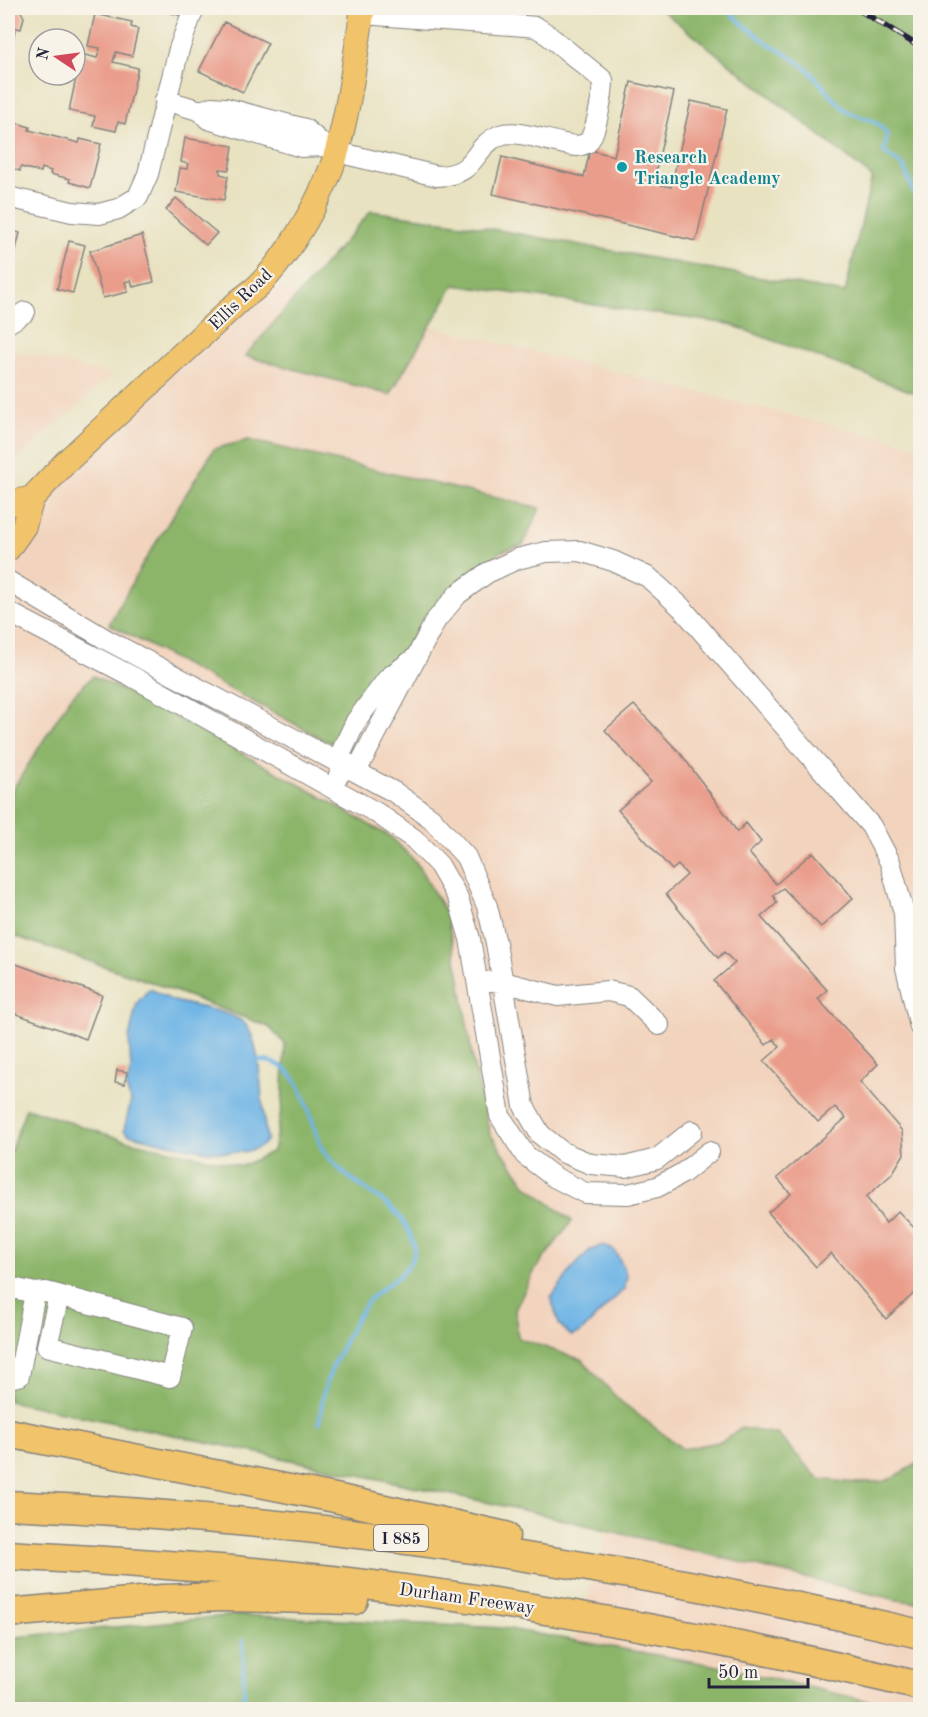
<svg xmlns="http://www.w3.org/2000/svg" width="928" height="1717" font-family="'Old Standard TT',serif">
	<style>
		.built { fill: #f2d4be }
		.forest { fill: #8cb56b; stroke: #576c53; stroke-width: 1.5 }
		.water { fill: #6fb5e6; stroke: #486c90; stroke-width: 1.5 }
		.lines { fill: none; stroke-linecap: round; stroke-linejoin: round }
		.stream { stroke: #6fb5e6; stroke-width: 4 }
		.building { fill: #ea9d8b }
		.minor-casing { stroke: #85827e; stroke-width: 22 }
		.major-casing { stroke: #85827e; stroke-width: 26 }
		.highway-casing { stroke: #85827e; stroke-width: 31 }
		.path { stroke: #85827e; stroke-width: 2; stroke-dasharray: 1.5 4.5; stroke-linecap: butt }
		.minor { stroke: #fff; stroke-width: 20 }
		.major { stroke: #f1c36a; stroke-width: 24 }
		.highway { stroke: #f1c36a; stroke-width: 28 }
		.rail-casing { stroke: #22223b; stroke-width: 6 }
		.rail { stroke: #f7f3e8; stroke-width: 4; stroke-dasharray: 11; stroke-linecap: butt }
		.culture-dot { fill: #0f9aa8; stroke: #f7f3e8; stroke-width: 2 }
		.labels { text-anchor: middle; stroke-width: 4.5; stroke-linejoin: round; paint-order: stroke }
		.shield { fill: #f7f3e8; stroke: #62616f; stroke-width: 1.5 }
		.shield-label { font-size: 16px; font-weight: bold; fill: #22223b }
		.culture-label { font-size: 18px; font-weight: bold; fill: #0d838f; stroke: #f7f3e8; text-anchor: start }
		.street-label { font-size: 18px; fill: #22223b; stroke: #f7f3e8 }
	</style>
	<rect width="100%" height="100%" fill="#f7f3e8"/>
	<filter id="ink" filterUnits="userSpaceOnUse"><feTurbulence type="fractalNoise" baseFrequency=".0167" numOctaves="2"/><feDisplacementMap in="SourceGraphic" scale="12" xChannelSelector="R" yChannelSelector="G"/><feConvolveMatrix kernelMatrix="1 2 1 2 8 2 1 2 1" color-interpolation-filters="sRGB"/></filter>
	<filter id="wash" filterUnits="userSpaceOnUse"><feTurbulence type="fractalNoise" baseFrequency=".008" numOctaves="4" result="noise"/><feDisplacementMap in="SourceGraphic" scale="24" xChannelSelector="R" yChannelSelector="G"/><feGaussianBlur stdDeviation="1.35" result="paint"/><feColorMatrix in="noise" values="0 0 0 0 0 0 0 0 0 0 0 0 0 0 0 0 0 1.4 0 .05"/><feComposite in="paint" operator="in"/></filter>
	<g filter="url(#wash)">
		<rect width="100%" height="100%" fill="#e8e2c1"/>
		<path class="built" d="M260 284 920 447V1709H553L617 1502 358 1435 437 1078 8 930V540L21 521Z
			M8 349 113 375 8 467Z"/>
		<path class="forest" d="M659 8H920V395L729 324 454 285 390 395 245 356 371 211 470 225 845 293 872 177Z
			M248 440 540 508 523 545 502 551 456 583 419 627 402 655 376 674 340 734 330 743 109 624 144 562 214 449Z
			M93 676 157 707 311 791 391 837 416 862 446 913 459 973 473 1062 490 1134 527 1186 572 1221 535 1270 515 1310 518 1338 582 1360 619 1400 683 1449 723 1441 740 1428 777 1434 819 1479 856 1483 886 1481 920 1462V1603L897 1600 536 1513 226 1446 8 1401V1158L26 1108 124 1140 242 1166 273 1151 282 1107 285 1044 269 1027 151 982 8 934V797L70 698Z
			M236 1615 504 1628 713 1665 903 1709H8V1638Z"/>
		<path class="water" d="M149 989C160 992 167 1000 178 1002 198 1007 222 1010 240 1020 264 1033 260 1113 267 1139 253 1169 154 1140 128 1134L124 1130 131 1101 126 1088 131 1069 129 1038 137 1003Z
			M603 1245 613 1249 620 1260 627 1276 624 1289 580 1333 571 1336 559 1324 551 1298 572 1269 589 1251Z"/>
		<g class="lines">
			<path class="stream" d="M725 8C739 21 754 34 771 45 782 52 796 59 806 68 821 81 831 100 847 111 860 119 883 119 887 137L884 152 904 167 915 196 920 201
				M254 1061C297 1056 305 1101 316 1132 319 1139 320 1148 325 1153 331 1160 337 1167 344 1173 367 1193 398 1204 410 1234 412 1240 415 1246 414 1252 408 1279 380 1284 366 1304 352 1322 330 1370 324 1391 322 1401 321 1412 319 1423
				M240 1710 244 1695 243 1640"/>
		</g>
		<g id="blocks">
			<path class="building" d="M8 8H19L24 17 21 29 13 27V29L15 30 12 48 8 47Z
				M169 8H185L183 16 168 12Z
				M95 14 132 22 131 27 138 29 132 56 116 52 113 62 138 68 125 124 118 122 116 131 93 126 95 116 69 111 81 54 97 58 100 48 88 46Z
				M224 22 268 43 243 92 199 71Z
				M631 82 674 92 653 183 671 187 691 101 727 109 696 241 493 194 502 157 584 177 590 150 614 156Z
				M10 121 30 127 29 130 79 143 80 139 101 144 90 188 69 182 70 179 50 174 51 171 42 168 41 172 21 167 20 171 8 167V132Z
				M185 138 233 146 229 170 220 169V174L228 176 224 200 176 192 180 168 187 169 188 164 181 162Z
				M176 198 217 233 206 245 166 210Z
				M8 230 20 233 8 281Z
				M142 235 154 282 133 287 131 280 125 282 128 292 103 298 90 251Z
				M69 241 85 245 73 293 57 289Z
				M634 705 681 754 729 819 737 832 746 823 761 842 749 853 776 884 813 852 853 898 821 927 783 888 773 895 777 903 761 917 827 990 818 999 878 1064 860 1082 902 1131 904 1154 892 1174 866 1197 886 1223 898 1211 920 1234V1288L886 1319 831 1253 816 1267 768 1212 791 1194 777 1178 846 1118 835 1107 818 1122 764 1061 780 1047 774 1039 766 1045 714 981 735 963 724 952 718 958 666 894 687 875 678 865 672 870 618 810 651 782 605 730Z
				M8 961 102 995 86 1039 8 1011Z
				M117 1070 127 1072 125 1084 115 1082Z"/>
		</g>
	</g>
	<g filter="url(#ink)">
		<use href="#blocks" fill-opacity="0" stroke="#85827e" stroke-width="1.5"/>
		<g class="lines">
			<defs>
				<path id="minor" d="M165 100 201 111 208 119 301 147 325 146
					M201 111 212 107 225 108 305 129 325 146 337 152 437 176C479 175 470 148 500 135 519 128 557 145 577 146 581 145 584 145 587 143 596 136 603 93 603 80L544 32 536 27 525 26 362 14
					M8 197 72 212 99 214 118 209 138 197 148 174 179 49 194 8
					M8 323 25 312
					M8 581 107 640 394 792 431 818 466 857 487 906 496 943 524 1106 540 1134 562 1152 591 1164 625 1167 657 1159 692 1131
					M8 612 133 677 377 813 414 839 439 865 458 898 470 939 500 1116 525 1155 554 1177 585 1193 628 1194 657 1187 683 1173 709 1152
					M344 766 360 764 436 620 458 594 487 573 517 559 546 552 580 551 613 561 648 577 681 607 871 826 890 862 904 913 906 968 920 1027
					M339 775 344 766 341 753 356 721 388 678 414 659
					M491 981 503 982 558 996 608 991 629 996 659 1025
					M8 1287 35 1293 19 1376 8 1378
					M35 1293 46 1292 182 1328 170 1377 47 1346 59 1296"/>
				<path id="major" d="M8 504 32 498
					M8 549 24 526 32 498 66 462 238 302C245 296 253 291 259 285 290 254 325 193 337 151 350 104 355 56 363 8"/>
				<path id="highway" d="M8 1433 335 1498 505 1536
					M8 1505C317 1519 619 1563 920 1634
					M8 1555C97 1560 187 1565 276 1574 493 1596 708 1635 920 1686
					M8 1613 162 1599 226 1597 354 1600"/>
			</defs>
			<use href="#minor" class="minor-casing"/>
			<use href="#major" class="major-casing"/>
			<use href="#highway" class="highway-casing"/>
			<path class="path" d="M361 1710 384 1708 419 1710"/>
			<use href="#minor" class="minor"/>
			<use href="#major" class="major"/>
			<use href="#highway" class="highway"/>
			<defs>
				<path id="rail" d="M856 8 920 47"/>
			</defs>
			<use href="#rail" class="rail-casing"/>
			<use href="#rail" class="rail"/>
		</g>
	</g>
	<circle class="culture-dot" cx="622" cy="167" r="6"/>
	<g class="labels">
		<rect class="shield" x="374" y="1525" width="54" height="26" rx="4.5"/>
		<g class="shield-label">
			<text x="401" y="1544">I 885</text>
		</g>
		<g class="culture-label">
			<text x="634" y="163">Research<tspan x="634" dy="21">Triangle Academy</tspan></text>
		</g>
		<g class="street-label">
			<text transform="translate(240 299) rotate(-44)" y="6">Ellis Road</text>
			<text transform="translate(467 1598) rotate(8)" y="6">Durham Freeway</text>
		</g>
	</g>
	<rect width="928" height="1717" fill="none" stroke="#f7f3e8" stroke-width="30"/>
	<g transform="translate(57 57) rotate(283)"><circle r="28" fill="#f7f3e8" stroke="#a29fa3" stroke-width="1.5"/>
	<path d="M0-4.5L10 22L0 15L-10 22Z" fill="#d1495b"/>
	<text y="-9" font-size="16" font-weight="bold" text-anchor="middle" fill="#22223b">N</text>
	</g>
	<path d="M709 1678v9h99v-9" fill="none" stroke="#22223b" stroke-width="3"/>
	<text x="718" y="1678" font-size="18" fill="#22223b" stroke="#f7f3e8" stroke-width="4.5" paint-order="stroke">50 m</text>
</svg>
